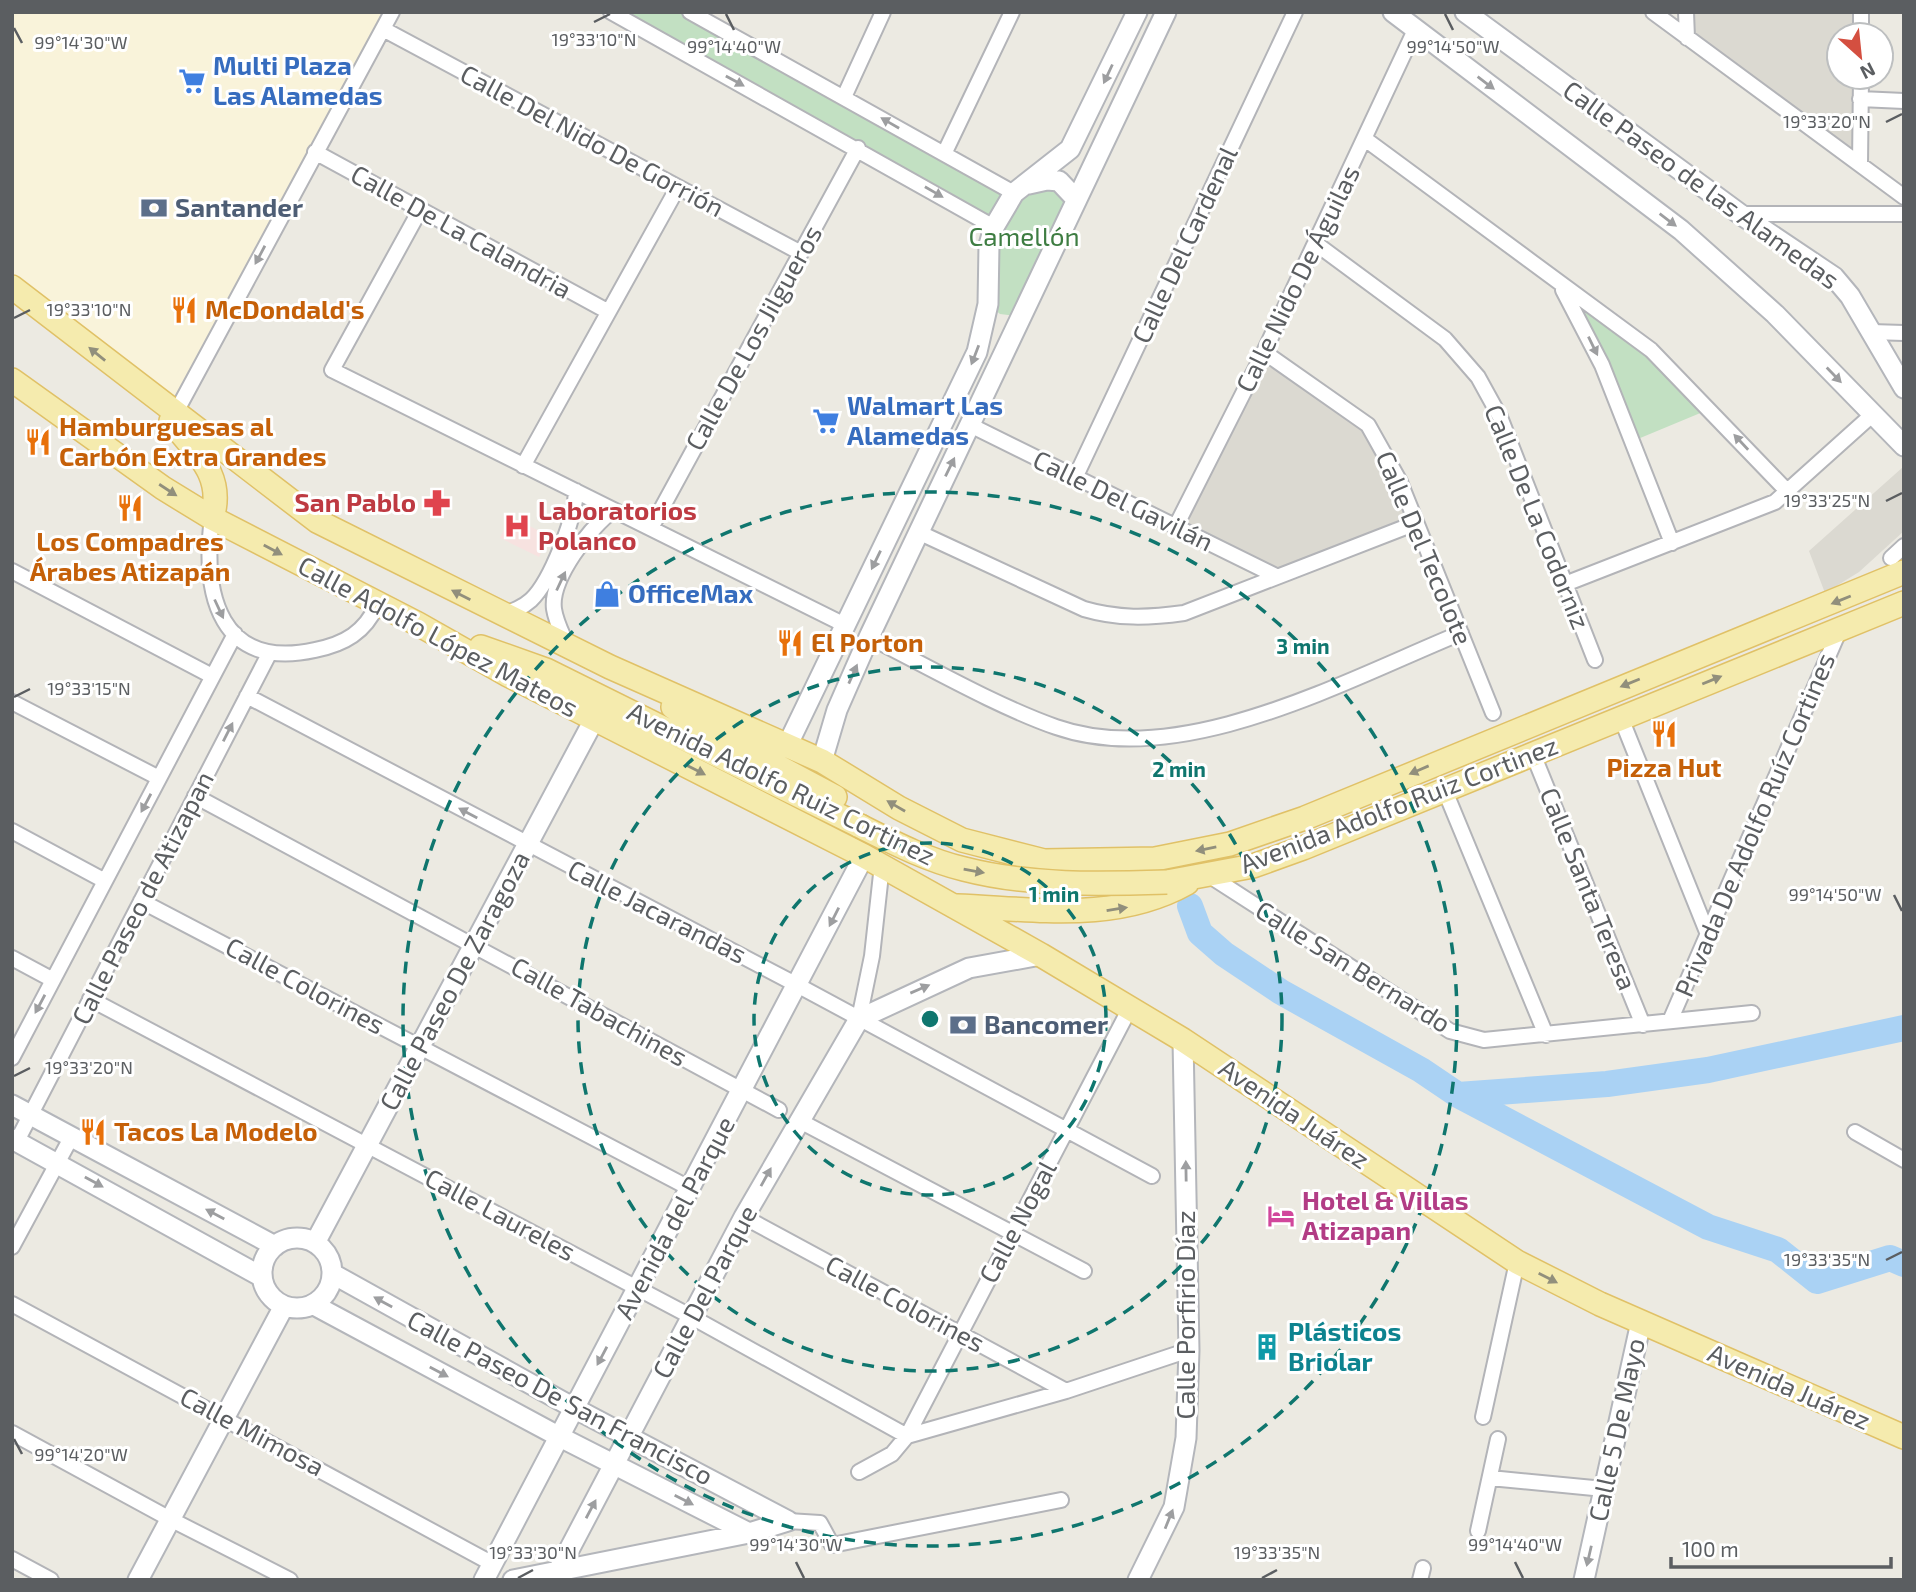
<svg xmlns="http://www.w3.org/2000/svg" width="1916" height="1592" font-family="'Exo 2',sans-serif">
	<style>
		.commercial { fill: #f9f3da }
		.education { fill: #dbd9d1 }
		.medical { fill: #f7e2e0 }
		.green { fill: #c2e0c2 }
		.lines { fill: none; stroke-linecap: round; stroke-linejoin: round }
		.river { stroke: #aad2f4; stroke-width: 26 }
		.street-casing { stroke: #b3b4b8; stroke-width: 18 }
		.secondary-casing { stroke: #b4b6bb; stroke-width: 23 }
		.primary-casing { stroke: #e0c167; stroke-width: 26 }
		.street { stroke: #fff; stroke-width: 14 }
		.secondary { stroke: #fff; stroke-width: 19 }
		.primary { stroke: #f5ebae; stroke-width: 23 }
		.primary-bridge-casing { stroke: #e0c167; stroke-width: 26; stroke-linecap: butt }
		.primary-bridge { stroke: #f5ebae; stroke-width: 23 }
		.oneway { fill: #9d9ea0 }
		.oneway2 { fill: #918f7c }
		.ticks { fill: none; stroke: #5b5e61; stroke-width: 2.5 }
		.ring { fill: none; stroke: #0f766e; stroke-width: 3.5; stroke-dasharray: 12 9 }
		.labels { text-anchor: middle; stroke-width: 6; stroke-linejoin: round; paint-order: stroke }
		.shop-label { font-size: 26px; font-weight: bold; fill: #366cbe; stroke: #fff; text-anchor: start }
		.street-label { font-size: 26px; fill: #5b5e61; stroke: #fff }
		.service-label { font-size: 26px; font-weight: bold; fill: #4e5e75; stroke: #fff; text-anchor: start }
		.park-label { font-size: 26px; fill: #3e7d42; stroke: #fff }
		.food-label { font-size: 26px; font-weight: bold; fill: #c56008; stroke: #fff; text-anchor: start }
		.health-label { font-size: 26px; font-weight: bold; fill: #be3a42; stroke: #fff; text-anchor: end }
		.hotel-label { font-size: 26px; font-weight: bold; fill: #b23c85; stroke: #fff; text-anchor: start }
		.culture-label { font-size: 26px; font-weight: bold; fill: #0d838f; stroke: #fff; text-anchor: start }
		.ticks-label { font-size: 18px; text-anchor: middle; fill: #5b5e61; stroke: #fff; stroke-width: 6; stroke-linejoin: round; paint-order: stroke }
		.centre { fill: #0f766e; stroke: #fff; stroke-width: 3.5 }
		.ring-label { font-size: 21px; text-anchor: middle; font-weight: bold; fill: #0f766e; stroke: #fff; stroke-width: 6; stroke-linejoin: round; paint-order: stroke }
	</style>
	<rect width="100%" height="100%" fill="#eceae2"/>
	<path class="commercial" d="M12 12H392L175 414 12 287Z"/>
	<path class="education" d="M1686 12H1861V35H1839V77H1861L1860 164 1687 38Z
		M1264 352 1368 425 1416 523 1276 576 1176 526Z
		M1903 467 1904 531 1859 572 1825 593 1809 551Z"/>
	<path class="medical" d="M510 516 549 536 539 557 500 538Z"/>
	<path class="green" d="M611 12H689L1014 193 1047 180 1075 198 1016 316 1000 314 988 304 994 227Z
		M1561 286 1621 327 1710 409 1633 441Z"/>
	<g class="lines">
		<path class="river" d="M1190 906 1200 933 1224 954 1281 992 1421 1070 1458 1095 1607 1084 1708 1070 1904 1028
			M1458 1095 1708 1227 1778 1250 1817 1281 1890 1258 1904 1264"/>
		<defs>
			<path id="street" d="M611 12 994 227
				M690 12 1014 193
				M1653 12 1904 197
				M1686 12 1687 38
				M383 29 801 253
				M1861 35V12
				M844 97 883 12
				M1860 99 1904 101
				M1365 139 1651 350 1788 492
				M315 152 607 311
				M944 154 1012 12
				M1860 164 1861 77
				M420 210 332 370 845 625
				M1741 214H1904
				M1315 243 1445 339 1478 377 1500 417 1595 660
				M1563 290 1602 365 1672 543
				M1871 332 1904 333
				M1264 352 1368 425 1400 482 1493 713
				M175 414 392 12
				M970 425 1276 576
				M523 466 678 187
				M1075 478 1295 12
				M212 518C202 595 220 671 315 650 345 644 365 632 377 605
				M1176 526 1264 352 1415 30
				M651 528 858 148
				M918 532 1084 609C1118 619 1148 618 1184 613L1416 523
				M1891 558 1904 546
				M12 571 212 676
				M1565 584 1775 502 1872 415
				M502 615C513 611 522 608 531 600 551 581 575 518 576 491
				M869 637C927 666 996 706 1056 727 1181 771 1346 680 1461 633
				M567 645C562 633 556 622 554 609 550 579 590 527 614 510
				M247 696 799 986 1152 1176
				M12 702 159 778
				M1621 718 1707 932
				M1533 754 1643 1025
				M1445 791 1546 1035
				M195 796 779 1110
				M12 831 105 881
				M1210 876 1450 1031 1484 1040 1752 1013
				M141 901 691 1189
				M12 958 53 980
				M90 999 690 1316 907 1436 1130 1008
				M859 1019 872 956 882 865
				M1670 1021 1840 629
				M12 1058 235 634
				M798 1120 1084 1271
				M1855 1132 1904 1160
				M17 1141 269 654
				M744 1217 1066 1391
				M12 1247 72 1136
				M12 1304 491 1563
				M1483 1417 1517 1262
				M12 1433 170 1519 290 1580
				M859 1472 892 1454 907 1436 1066 1391 1189 1350
				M1490 1478 1604 1489
				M788 1521 820 1523 832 1545 1061 1500
				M1478 1531 1498 1439
				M12 1559 51 1580
				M1420 1580 1423 1568"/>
			<path id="secondary" d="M1393 12 1681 230 1775 314 1904 446
				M1465 12 1740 214 1834 277 1850 296 1904 388
				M1029 184 1047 180 1059 181 1075 198
				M788 744 977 352 988 304 989 245 994 227 1014 193 1070 149 1137 12
				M822 761 837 710 869 637 1166 12
				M12 1105 275 1246
				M12 1139 262 1277
				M262 1273a35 35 0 1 1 70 0a35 35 0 1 1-70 0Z
				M315 1243 595 718
				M333 1274 574 1408 788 1521
				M314 1305 558 1436 749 1533
				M559 1569 744 1217 859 1019 969 968 1041 955
				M138 1580 284 1306
				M484 1580 864 856
				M513 1580 749 1533 788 1521
				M1138 1580 1174 1507 1186 1438 1189 1350 1183 1040
				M1584 1580 1641 1322"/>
			<path id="primary" d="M12 287 317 521 610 667 822 761 899 808 962 840 1044 861 1155 859 1230 844 1305 818 1904 572
				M12 380 163 488 212 518 418 624 508 675 864 856 1041 955 1183 1040 1517 1262 1600 1304 1904 1437
				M171 421C196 453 225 475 212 518
				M481 647 546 670 860 826
				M673 707 706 728 835 797
				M1167 882 1253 866 1303 848 1904 603
				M957 906C1036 909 1116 923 1187 883"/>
		</defs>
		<use href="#street" class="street-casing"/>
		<use href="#secondary" class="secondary-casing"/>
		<use href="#primary" class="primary-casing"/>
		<use href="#street" class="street"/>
		<use href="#secondary" class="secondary"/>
		<use href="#primary" class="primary"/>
		<defs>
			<path id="primary-bridge" d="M860 826C894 843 927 860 964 869 1030 886 1099 884 1167 882"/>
		</defs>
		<use href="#primary-bridge" class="primary-bridge-casing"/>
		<use href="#primary-bridge" class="primary-bridge"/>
	</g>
	<defs><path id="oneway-solid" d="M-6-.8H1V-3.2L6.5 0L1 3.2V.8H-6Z" transform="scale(1.75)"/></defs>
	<g class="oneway">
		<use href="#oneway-solid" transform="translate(1108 74) rotate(115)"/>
		<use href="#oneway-solid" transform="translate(735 81) rotate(29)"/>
		<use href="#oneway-solid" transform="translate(1486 83) rotate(37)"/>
		<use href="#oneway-solid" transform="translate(890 123) rotate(-150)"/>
		<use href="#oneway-solid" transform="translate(934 192) rotate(30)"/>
		<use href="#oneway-solid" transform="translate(1668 220) rotate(37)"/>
		<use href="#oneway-solid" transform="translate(260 255) rotate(118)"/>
		<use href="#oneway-solid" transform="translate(1593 346) rotate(64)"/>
		<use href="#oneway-solid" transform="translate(975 355) rotate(111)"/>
		<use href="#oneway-solid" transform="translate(1834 375) rotate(46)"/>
		<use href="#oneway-solid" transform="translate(1741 442) rotate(-133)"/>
		<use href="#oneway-solid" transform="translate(950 467) rotate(-64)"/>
		<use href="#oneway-solid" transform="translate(876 560) rotate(116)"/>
		<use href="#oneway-solid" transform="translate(561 581) rotate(-65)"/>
		<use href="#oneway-solid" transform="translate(219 609) rotate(65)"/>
		<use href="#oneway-solid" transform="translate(853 674) rotate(-66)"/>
		<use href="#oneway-solid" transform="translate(228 732) rotate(-63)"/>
		<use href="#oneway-solid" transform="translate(146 803) rotate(118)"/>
		<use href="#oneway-solid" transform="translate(468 813) rotate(-152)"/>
		<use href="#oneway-solid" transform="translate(834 917) rotate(117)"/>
		<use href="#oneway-solid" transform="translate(920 989) rotate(-23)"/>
		<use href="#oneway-solid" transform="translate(40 1004) rotate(118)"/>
		<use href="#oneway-solid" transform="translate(1186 1171) rotate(-91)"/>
		<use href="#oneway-solid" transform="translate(766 1177) rotate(-61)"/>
		<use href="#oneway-solid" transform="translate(94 1182) rotate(29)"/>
		<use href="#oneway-solid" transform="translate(215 1214) rotate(-152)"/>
		<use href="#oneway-solid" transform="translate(383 1302) rotate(-151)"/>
		<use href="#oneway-solid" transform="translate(602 1356) rotate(118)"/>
		<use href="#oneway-solid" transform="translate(439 1372) rotate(28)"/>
		<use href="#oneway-solid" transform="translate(684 1500) rotate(27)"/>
		<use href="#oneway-solid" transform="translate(591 1509) rotate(-62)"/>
		<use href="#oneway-solid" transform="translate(1169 1519) rotate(-68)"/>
		<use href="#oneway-solid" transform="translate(1589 1556) rotate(103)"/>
	</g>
	<g class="oneway2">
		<use href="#oneway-solid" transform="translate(97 354) rotate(-141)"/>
		<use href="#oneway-solid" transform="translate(168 490) rotate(33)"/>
		<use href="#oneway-solid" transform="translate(273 550) rotate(28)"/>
		<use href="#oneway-solid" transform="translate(461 595) rotate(-153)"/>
		<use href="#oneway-solid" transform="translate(1841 600) rotate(158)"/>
		<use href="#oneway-solid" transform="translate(1712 680) rotate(-22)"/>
		<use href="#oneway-solid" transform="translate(1630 683) rotate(158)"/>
		<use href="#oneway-solid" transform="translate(696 770) rotate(27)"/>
		<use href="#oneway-solid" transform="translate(1419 770) rotate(157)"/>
		<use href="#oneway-solid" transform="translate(896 806) rotate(-150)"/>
		<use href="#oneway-solid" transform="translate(1206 849) rotate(169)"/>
		<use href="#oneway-solid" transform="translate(974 871) rotate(10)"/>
		<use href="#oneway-solid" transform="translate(1117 909) rotate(-9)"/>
		<use href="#oneway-solid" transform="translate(1548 1278) rotate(27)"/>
	</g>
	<path class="ticks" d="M726 14 734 30M1445 14 1453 30M594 22 610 14M14 28 22 43M1886 122 1902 114M14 318 30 310M1886 501 1902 493M14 697 30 689M1894 895 1902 911M14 1076 30 1068M1886 1260 1902 1252M14 1439 22 1454M796 1562 804 1578M1515 1562 1523 1578M518 1578 533 1570M1262 1578 1277 1570"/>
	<g class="ring">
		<circle cx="930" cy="1019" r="176"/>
		<circle cx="930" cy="1019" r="352"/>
		<circle cx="930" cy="1019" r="527"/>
	</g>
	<defs>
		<symbol id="supermarket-bare" viewBox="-9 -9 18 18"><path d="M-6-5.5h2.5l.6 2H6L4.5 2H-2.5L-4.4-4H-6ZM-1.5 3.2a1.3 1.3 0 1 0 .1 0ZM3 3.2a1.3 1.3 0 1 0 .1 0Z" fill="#3f7fe0" stroke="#fff" stroke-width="2.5" paint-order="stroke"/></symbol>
		<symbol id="bank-bare" viewBox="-9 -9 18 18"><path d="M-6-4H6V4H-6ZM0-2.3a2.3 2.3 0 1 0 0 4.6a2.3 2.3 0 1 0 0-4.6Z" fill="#5c6f8a" stroke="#fff" stroke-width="2.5" paint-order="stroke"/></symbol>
		<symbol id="restaurant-bare" viewBox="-9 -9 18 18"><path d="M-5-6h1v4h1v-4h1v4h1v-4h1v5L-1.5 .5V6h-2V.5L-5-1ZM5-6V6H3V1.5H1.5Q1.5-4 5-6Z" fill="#e8710a" stroke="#fff" stroke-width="2.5" paint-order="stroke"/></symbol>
		<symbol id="pharmacy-bare" viewBox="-9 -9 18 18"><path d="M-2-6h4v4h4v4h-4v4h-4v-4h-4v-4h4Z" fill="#e0444e" stroke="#fff" stroke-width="2.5" paint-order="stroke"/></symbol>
		<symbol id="hospital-bare" viewBox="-9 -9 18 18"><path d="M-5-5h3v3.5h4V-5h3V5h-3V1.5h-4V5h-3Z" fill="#e0444e" stroke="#fff" stroke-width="2.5" paint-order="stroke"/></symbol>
		<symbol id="shop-bare" viewBox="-9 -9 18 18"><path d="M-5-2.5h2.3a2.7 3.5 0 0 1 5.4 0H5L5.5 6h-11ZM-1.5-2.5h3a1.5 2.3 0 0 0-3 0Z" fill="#3f7fe0" stroke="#fff" stroke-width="2.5" paint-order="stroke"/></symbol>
		<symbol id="hotel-bare" viewBox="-9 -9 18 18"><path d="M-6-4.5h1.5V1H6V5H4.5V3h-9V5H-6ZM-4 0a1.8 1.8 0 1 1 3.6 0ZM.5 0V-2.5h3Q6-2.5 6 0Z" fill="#d1479c" stroke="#fff" stroke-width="2.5" paint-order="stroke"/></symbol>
		<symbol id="building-bare" viewBox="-9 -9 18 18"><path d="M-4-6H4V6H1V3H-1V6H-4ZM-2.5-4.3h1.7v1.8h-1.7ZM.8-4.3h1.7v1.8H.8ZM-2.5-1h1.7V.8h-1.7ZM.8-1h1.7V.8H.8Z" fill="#0f9aa8" stroke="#fff" stroke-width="2.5" paint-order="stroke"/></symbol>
	</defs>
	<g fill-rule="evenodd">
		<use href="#supermarket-bare" x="173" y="62" width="38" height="38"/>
		<use href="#bank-bare" x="135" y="189" width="38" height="38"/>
		<use href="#restaurant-bare" x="165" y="291" width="38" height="38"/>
		<use href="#supermarket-bare" x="807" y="402" width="38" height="38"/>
		<use href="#restaurant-bare" x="19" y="423" width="38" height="38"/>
		<use href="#pharmacy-bare" x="418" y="484" width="38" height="38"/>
		<use href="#restaurant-bare" x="111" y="489" width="38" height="38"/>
		<use href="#hospital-bare" x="498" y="507" width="38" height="38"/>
		<use href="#shop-bare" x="588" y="575" width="38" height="38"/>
		<use href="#restaurant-bare" x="771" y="624" width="38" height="38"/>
		<use href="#restaurant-bare" x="1645" y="715" width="38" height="38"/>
		<use href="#bank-bare" x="944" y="1006" width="38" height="38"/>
		<use href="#restaurant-bare" x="74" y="1113" width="38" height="38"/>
		<use href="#hotel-bare" x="1262" y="1197" width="38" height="38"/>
		<use href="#building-bare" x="1248" y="1328" width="38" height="38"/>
	</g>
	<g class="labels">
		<g class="shop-label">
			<text x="213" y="75">Multi Plaza<tspan x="213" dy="30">Las Alamedas</tspan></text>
			<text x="847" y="415">Walmart Las<tspan x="847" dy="30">Alamedas</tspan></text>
			<text x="628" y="603">OfficeMax</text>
		</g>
		<g class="street-label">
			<text transform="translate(592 141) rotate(28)" y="9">Calle Del Nido De Gorrión</text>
			<text transform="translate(1701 185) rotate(36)" y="9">Calle Paseo de las Alamedas</text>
			<text transform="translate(461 232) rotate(29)" y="9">Calle De La Calandria</text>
			<text transform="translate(1185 245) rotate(-65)" y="9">Calle Del Cardenal</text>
			<text transform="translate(1298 279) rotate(-64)" y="9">Calle Nido De Águilas</text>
			<text transform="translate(754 338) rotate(-61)" y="9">Calle De Los Jilgueros</text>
			<text transform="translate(1123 501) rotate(26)" y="9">Calle Del Gavilán</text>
			<text transform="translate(1537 517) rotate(68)" y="9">Calle De La Codorniz</text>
			<text transform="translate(1424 548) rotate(67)" y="9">Calle Del Tecolote</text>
			<text transform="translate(438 637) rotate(28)" y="9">Calle Adolfo López Mateos</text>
			<text transform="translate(781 784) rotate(26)" y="9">Avenida Adolfo Ruiz Cortinez</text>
			<text transform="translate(1399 805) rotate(-21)" y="9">Avenida Adolfo Ruiz Cortinez</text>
			<text transform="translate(1755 825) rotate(-67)" y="9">Privada De Adolfo Ruíz Cortines</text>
			<text transform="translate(1588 889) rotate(68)" y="9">Calle Santa Teresa</text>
			<text transform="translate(143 898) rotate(-63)" y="9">Calle Paseo de Atizapan</text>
			<text transform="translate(657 912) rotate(27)" y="9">Calle Jacarandas</text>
			<text transform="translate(1353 967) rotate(32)" y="9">Calle San Bernardo</text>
			<text transform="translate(455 981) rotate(-62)" y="9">Calle Paseo De Zaragoza</text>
			<text transform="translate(305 986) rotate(28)" y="9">Calle Colorines</text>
			<text transform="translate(599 1012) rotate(29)" y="9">Calle Tabachines</text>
			<text transform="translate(1294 1114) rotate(34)" y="9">Avenida Juárez</text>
			<text transform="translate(500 1215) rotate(28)" y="9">Calle Laureles</text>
			<text transform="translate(675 1218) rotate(-62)" y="9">Avenida del Parque</text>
			<text transform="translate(1018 1222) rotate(-62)" y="9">Calle Nogal</text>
			<text transform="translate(705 1292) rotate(-62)" y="9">Calle Del Parque</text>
			<text transform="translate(905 1304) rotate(28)" y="9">Calle Colorines</text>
			<text transform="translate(1186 1315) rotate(-90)" y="9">Calle Porfirio Díaz</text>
			<text transform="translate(1789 1387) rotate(24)" y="9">Avenida Juárez</text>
			<text transform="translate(560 1398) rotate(28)" y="9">Calle Paseo De San Francisco</text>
			<text transform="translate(1617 1430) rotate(-78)" y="9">Calle 5 De Mayo</text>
			<text transform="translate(252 1432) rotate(28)" y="9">Calle Mimosa</text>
		</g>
		<g class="service-label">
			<text x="175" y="217">Santander</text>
			<text x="984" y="1034">Bancomer</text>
		</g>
		<g class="park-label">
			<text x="1024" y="246">Camellón</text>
		</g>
		<g class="food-label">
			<text x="205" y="319">McDondald's</text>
			<text x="59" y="436">Hamburguesas al<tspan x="59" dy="30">Carbón Extra Grandes</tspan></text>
			<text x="130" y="551" text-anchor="middle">Los Compadres<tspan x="130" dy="30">Árabes Atizapán</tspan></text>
			<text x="811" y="652">El Porton</text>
			<text x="1664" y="777" text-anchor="middle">Pizza Hut</text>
			<text x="114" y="1141">Tacos La Modelo</text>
		</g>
		<g class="health-label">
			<text x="416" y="512">San Pablo</text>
			<text x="538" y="520" text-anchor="start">Laboratorios<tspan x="538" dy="30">Polanco</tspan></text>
		</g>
		<g class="hotel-label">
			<text x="1302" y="1210">Hotel &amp; Villas<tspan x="1302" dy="30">Atizapan</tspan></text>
		</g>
		<g class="culture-label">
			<text x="1288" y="1341">Plásticos<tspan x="1288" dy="30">Briolar</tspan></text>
		</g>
	</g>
	<g class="ticks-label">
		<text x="594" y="46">19°33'10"N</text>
		<text x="81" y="49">99°14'30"W</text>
		<text x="734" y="53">99°14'40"W</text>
		<text x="1453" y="53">99°14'50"W</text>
		<text x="1827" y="128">19°33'20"N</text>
		<text x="89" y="316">19°33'10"N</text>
		<text x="1827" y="507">19°33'25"N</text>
		<text x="89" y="695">19°33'15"N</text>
		<text x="1835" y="901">99°14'50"W</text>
		<text x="89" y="1074">19°33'20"N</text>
		<text x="1827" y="1266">19°33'35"N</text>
		<text x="81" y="1461">99°14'20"W</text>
		<text x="796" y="1551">99°14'30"W</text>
		<text x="1515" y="1551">99°14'40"W</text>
		<text x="533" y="1559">19°33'30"N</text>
		<text x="1277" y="1559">19°33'35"N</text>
	</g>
	<circle cx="930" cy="1019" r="10" class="centre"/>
	<g class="ring-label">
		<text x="1303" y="654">3 min</text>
		<text x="1179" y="777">2 min</text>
		<text x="1054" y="902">1 min</text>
	</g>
	<rect width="1916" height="1592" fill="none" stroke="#5b5e61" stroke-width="28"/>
	<g transform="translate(1860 56) rotate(153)"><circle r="33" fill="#ffffff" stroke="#bdbfc0" stroke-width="2"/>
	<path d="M0-5L12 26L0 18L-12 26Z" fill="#d44f40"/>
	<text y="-10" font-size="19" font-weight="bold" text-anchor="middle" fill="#5b5e61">N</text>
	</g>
	<path d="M1671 1557v10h220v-10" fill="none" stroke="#5b5e61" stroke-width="3.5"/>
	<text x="1682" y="1557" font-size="21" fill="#5b5e61" stroke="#ffffff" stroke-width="5" paint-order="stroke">100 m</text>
</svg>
